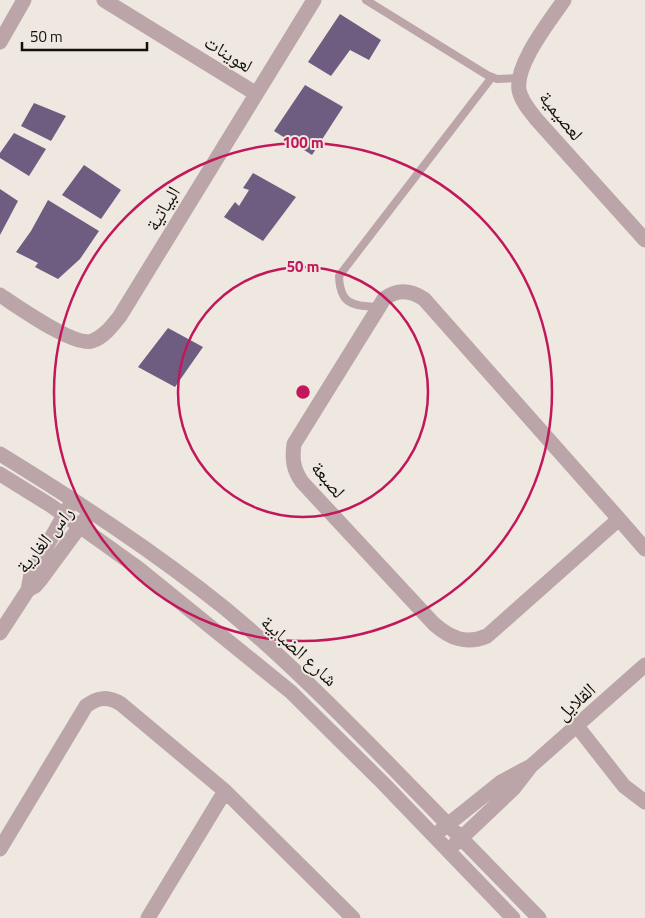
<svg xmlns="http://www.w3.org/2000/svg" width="645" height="918" font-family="'Titillium Web','Noto Naskh Arabic',sans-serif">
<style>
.building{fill:#6e5d80}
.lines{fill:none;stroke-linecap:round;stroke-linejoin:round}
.service{stroke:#bba5a8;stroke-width:8}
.minor{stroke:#bba5a8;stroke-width:15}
.ring{fill:none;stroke:#c2185b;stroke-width:2.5}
.labels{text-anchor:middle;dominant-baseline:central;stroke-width:4;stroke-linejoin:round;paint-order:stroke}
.street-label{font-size:19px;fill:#12100d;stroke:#eee8e0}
.centre{fill:#c2185b;stroke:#eee8e0;stroke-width:2.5}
.ring-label{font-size:15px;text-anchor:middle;font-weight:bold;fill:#c2185b;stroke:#eee8e0;stroke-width:4;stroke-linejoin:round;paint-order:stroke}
</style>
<rect width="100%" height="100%" fill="#eee8e0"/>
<path class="building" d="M340 14 381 40 369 60 350 50 331 76 308 62Z
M305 85 343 107 312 155 274 131Z
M34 103 66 116 51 141 21 126Z
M14 133 46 149 29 176 0 158V153Z
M84 165 121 190 101 219 62 195Z
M253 173 296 197 263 241 224 217 235 202 239 206 249 190 243 188Z
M0 189 18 201 0 235Z
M48 200 99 231 80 259 58 279 35 267 38 263 16 252 31 231Z
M168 328 203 347 175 387 138 367Z"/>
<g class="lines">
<path class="service" d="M366 0 487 75 497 79 520 78
M377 307C352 306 340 304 339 276L492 77"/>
<path class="minor" d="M104 0 255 93
M564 0C550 21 515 64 519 90 521 101 530 111 537 120L645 240
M0 42 24 0
M0 295C17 306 74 347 92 341 104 337 112 326 120 316L314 0
M0 454C78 502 155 552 227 610 283 657 335 709 386 761 437 813 488 865 539 918
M0 474 50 505 138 568 291 692 383 783 513 918
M619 519 487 636C466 645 450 638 434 624L302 482C293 469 292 459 294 444L384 299C397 289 410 290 424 299L619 519 645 549
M28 590 35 586 41 579 86 518
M0 633 28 590 31 574 68 508
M577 726 624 786 645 802
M441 830 501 782 529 767
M455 844 514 788 531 766 645 665
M0 849 86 706C98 697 108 696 121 704L225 791 353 918
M148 918 225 791"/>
</g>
<g class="ring">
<circle cx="303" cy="392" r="125"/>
<circle cx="303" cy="392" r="249"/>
</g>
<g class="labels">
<g class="street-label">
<text transform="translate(229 53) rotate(32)">لعوينات</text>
<text transform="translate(562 115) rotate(51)">لعصيمية</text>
<text transform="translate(162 208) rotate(-59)">البياتية</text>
<text transform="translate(329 479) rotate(50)">لصبعة</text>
<text transform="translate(44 539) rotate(-51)">راس الغارية</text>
<text transform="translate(300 650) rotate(42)">شارع الضبابية</text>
<text transform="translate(575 701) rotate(-42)">القلايل</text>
</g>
</g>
<circle cx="303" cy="392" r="8" class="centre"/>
<g class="ring-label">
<text x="303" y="148">100 m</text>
<text x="303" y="272">50 m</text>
</g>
<path d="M22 42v8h125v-8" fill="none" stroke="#12100d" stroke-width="2.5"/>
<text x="30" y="42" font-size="15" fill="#12100d" stroke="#eee8e0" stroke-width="4" paint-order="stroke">50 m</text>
</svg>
